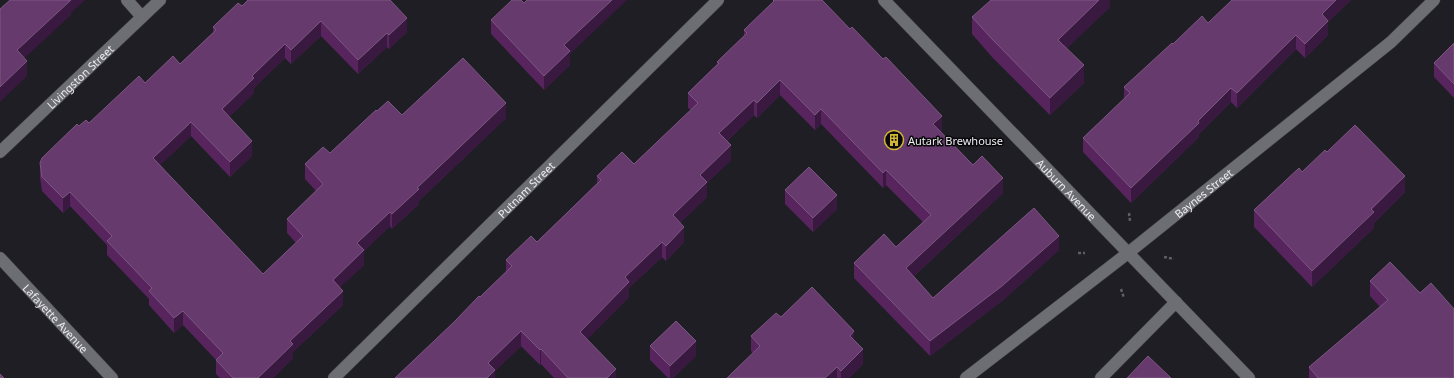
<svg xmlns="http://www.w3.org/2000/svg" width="1454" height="378" font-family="'Noto Sans',sans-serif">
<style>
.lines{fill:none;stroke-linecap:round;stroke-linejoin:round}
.minor-casing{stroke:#3a3a3f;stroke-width:13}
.path{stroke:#5e5e64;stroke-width:2.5;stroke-dasharray:3 2;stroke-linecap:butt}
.minor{stroke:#6d6d74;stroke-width:12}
.wall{fill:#57245d}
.shaded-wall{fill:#3a1940}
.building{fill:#673a6d;stroke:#7c5682}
.labels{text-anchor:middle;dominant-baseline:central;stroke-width:3;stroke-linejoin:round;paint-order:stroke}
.street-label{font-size:11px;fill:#ededf1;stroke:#09080b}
.poi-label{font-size:11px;fill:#ededf1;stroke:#09080b;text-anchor:start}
</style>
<rect width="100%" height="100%" fill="#1e1e24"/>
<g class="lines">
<defs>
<g id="minor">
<path d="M127 0 142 17"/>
<path id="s1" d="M884 0 1249 378"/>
<path id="s2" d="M0 152 160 0"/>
<path id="s3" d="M0 258 112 378"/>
<path id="s4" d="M334 378 718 0"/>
<path id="s5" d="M966 378 1128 253 1391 42 1434 0"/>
<path d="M1101 378 1176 302"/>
</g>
</defs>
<use href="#minor" class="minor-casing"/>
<path class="path" d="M1129 213 1130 221
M1078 253H1085
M1164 257 1174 259
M1121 289 1124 298"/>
<use href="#minor" class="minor"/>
</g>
<path class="wall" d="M1110 0V7L1067 48 1084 83 1050 115 992 57 972 34V17Z
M1232 0H1351L1328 22V35L1305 58 1296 49 1237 108 1231 102 1199 134V137L1131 203 1083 152V138L1124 99V87L1173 44 1208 23Z
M773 1 942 131 941 132 973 165 1003 193 914 276 933 298 1059 250 1002 301 930 356 854 278V263L896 247 923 222 886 185 883 188 821 124 815 130 780 95 757 118 754 115 727 141 731 160 707 183V197L680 223 684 242 666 261 662 257 629 288V297L587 339 616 378H554L541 364 540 365 521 346 495 371V378L480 297 506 272V260L537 242 597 183V176L634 164 691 110 688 108V93L717 64V62L744 36V30L773 2Z
M242 6 407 32 389 49 387 47 358 74 321 36 291 64 285 58 254 88V93L229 117 252 156 230 177 191 136 160 165 263 274 296 243 287 233V219L316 191 305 179V164L330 153 377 111 402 115 506 118 419 201V204L392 229 390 226 364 251V265L340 287 343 305 293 352V358L273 378H220L216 374V360L183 325 174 333 149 305V299L107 255V245L70 206 63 213 42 191 40 178V163L79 126 89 123 145 83 180 64 213 33V27Z
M491 20 570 54V65L544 90 491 34Z
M1454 43V98L1434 77V63Z
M1327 152 1405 192 1374 223V228L1312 287 1254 227V210Z
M785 190 837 209 813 232 785 204Z
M1370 281 1420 293 1454 378H1309V367L1380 307 1370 296Z
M781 317 854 340 863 364 849 378H727L753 353 751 351V336Z
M650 346 696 356 673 378H668L650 360Z"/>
<path class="shaded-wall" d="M71 0H85L71 13V15L17 65V50Z
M612 0H627L570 54V65L544 90V76L564 45Z
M1099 0H1110V7L1058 57V40Z
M1336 0H1351L1328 22V35L1305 58V44L1322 14Z
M407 18V32L389 49V35Z
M321 21V36L291 64V50Z
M387 33V47L358 74V60Z
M1296 35V49L1237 108V93Z
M285 44V58L254 88V93L222 124V109L252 76Z
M27 61V76L0 102V87Z
M1084 65V83L1050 115V98Z
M780 80V95L757 118V103Z
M1231 88V102L1199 134V137L1131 203V188Z
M754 100V115L719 148V133Z
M506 103V118L419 201V204L392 229V214L417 188Z
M821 109V124L815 130V115Z
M942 116V131L933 139V124Z
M191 122V136L153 172V158Z
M252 141V156L230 177V162Z
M731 145V160L707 183V197L673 230V215L700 175Z
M886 170V185L883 188V173Z
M1405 176V192L1374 223V228L1312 287V271Z
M1003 178V193L906 283V268Z
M70 192V206L63 213V198Z
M837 195V209L813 232V218Z
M390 212V226L364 251V265L333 294V280L357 243Z
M684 227V242L666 261V246Z
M1059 236V250L1002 301 930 356V341Z
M662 242V257L629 288V297L580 347V332L625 277Z
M343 291V305L293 352V358L273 378H258L290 341Z
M183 311V325L174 333V318Z
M521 331V346L495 371V378H487L488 363Z
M854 331V346L850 336Z
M696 341V356L673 378H670V366Z
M541 349V364L540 365V350Z
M863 349V364L849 378H841V371Z
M837 367V378H825Z
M616 369V378H607Z"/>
<path class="building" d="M10 0H71L17 50 27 61 0 87V9Z
M248 0H390L407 18 389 35 387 33 358 60 321 21 291 50 285 44 252 76 254 78 222 109 252 141 230 162 191 122 153 158 263 274 303 236 287 219 323 184 305 164 323 147 330 153 376 110 377 111 388 101 402 115 463 58 506 103 417 188 419 189 392 214 390 212 357 243 364 250 333 280 343 291 290 341 293 344 258 378H233L216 360 223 353 183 311 174 318 149 291 152 288 107 241 112 236 70 192 63 198 42 177 40 163 42 158 77 124 79 126 86 120 89 123 139 76 145 83 173 56 180 64 216 30 213 27 238 3 242 6Z
M512 0H521L524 3 527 0H612L564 45 570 51 544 76 491 20Z
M774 0H822L850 29 852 27 883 59 886 57 942 116 933 124 973 165 982 156 1003 178 906 268 933 298 1034 208 1059 236 1002 286 930 341 854 263 884 234 896 247 931 215 886 170 883 173 821 109 815 115 780 80 757 103 754 100 719 133 731 145 700 175 707 182 673 215 684 227 666 246 662 242 625 277 629 282 580 332 616 369 607 378H568L541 349 540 350 521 331 488 363 495 370 487 378H395L454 322 479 296 480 297 512 266 506 260 531 236 537 242 601 180 597 176 622 152 634 164 698 103 688 93 719 63 717 62 747 33 744 30 774 1H773Z
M991 0H1099L1058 40 1084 65 1050 98 992 39 972 17Z
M1232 0H1336L1322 14 1328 21 1305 44 1296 35 1237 93 1231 88 1198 121 1199 123 1131 188 1083 138 1130 93 1124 87 1172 43 1173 44 1202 16 1208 23Z
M1454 43V84L1434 63Z
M1355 125 1405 176 1371 209 1374 212 1312 271 1254 210 1299 168 1302 172 1325 150 1327 152Z
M809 167 837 195 813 218 785 190Z
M1390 262 1420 293 1431 283 1454 309V378H1318L1309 367 1388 300 1370 281Z
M812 287 854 331 850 336 863 349 841 371 837 367 825 378H727L760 346 751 336 776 313 781 317Z
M676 321 696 341 670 366 650 346Z
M1148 356 1171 378H1127Z
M0 374 4 378H0Z"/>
<defs>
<symbol id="building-ring" viewBox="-11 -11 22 22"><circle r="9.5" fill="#09080b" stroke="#d1b736" stroke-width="1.5"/><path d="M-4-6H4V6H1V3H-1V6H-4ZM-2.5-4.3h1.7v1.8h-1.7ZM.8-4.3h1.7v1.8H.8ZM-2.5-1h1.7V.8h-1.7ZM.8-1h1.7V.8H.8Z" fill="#d1b736"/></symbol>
</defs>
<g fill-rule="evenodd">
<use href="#building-ring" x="883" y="129" width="22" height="22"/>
</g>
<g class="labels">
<g class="street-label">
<text stroke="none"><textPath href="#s2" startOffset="110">Livingston Street</textPath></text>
<text stroke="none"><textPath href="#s4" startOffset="269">Putnam Street</textPath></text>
<text stroke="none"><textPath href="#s1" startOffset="263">Auburn Avenue</textPath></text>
<text stroke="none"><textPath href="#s5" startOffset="301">Baynes Street</textPath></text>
<text stroke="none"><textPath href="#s3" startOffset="82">Lafayette Avenue</textPath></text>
</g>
<g class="poi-label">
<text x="908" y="140">Autark Brewhouse</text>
</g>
</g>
</svg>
